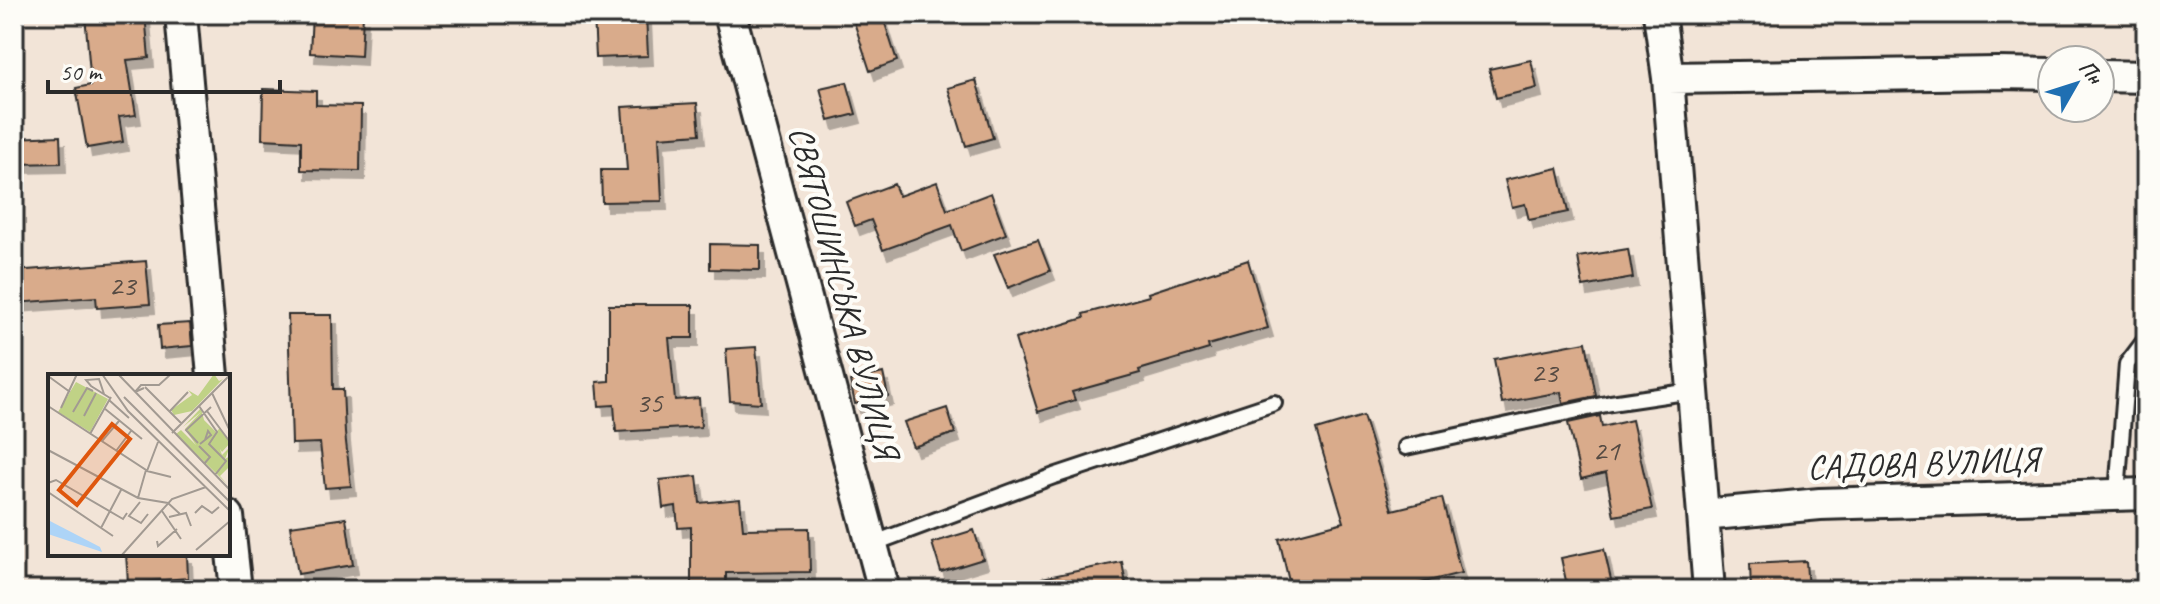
<svg xmlns="http://www.w3.org/2000/svg" width="2160" height="604" font-family="Caveat,sans-serif">
<style>
.building{fill:#d9ab8b;stroke:#2b2b2b;stroke-width:2;filter:url(#shadow)}
.lines{fill:none;stroke-linecap:round;stroke-linejoin:round}
.service-casing{stroke:#2b2b2b;stroke-width:20}
.minor-casing{stroke:#2b2b2b;stroke-width:36}
.service{stroke:#fdfcf7;stroke-width:14}
.minor{stroke:#fdfcf7;stroke-width:30}
.labels{text-anchor:middle;dominant-baseline:central;stroke-width:8;stroke-linejoin:round;paint-order:stroke}
.number-label{font-size:30px;fill:#564b43}
.street-label{font-size:34px;fill:#2b2b2b;stroke:#fdfcf7}
.inset-road{fill:none;stroke:#a29a92;stroke-width:2}
.view{fill:#df570e;fill-opacity:0.15;stroke:#df570e;stroke-width:4}
.inset-edge{fill:none;stroke:#2b2b2b;stroke-width:4}
</style>
<defs>
<filter id="shadow"><feDropShadow dx="5" dy="9" stdDeviation="0" flood-color="#0004"/></filter>
</defs>
<rect width="100%" height="100%" fill="#f2e4d7"/>
<filter id="ink" filterUnits="userSpaceOnUse"><feTurbulence type="fractalNoise" baseFrequency=".0125" numOctaves="2"/><feDisplacementMap in="SourceGraphic" scale="16" xChannelSelector="R" yChannelSelector="G"/><feConvolveMatrix kernelMatrix="1 2 1 2 8 2 1 2 1" color-interpolation-filters="sRGB"/></filter>
<g filter="url(#ink)">
<path class="building" d="M85 14H145L149 58 127 60 136 115 119 117 123 142 87 148 76 88 91 85Z
M312 14H363L361 56 310 53Z
M594 14H646L648 56 596 58Z
M868 14H882L897 61 870 71 853 19Z
M1531 60 1537 88 1496 98 1489 69Z
M976 80 993 138 966 146 948 88Z
M847 82 856 114 829 121 820 88Z
M263 89 316 91V105L361 106 360 171 301 170V141L262 139Z
M697 103 700 134 659 137 662 201 602 202 601 170H627L622 107Z
M60 136 61 163 14 164V138Z
M1558 168 1568 212 1529 220 1525 204 1512 207 1505 180Z
M937 182 947 210 991 193 1006 234 961 251 952 225 883 250 871 220 855 226 846 202 894 184 899 196Z
M1038 240 1050 271 1008 288 994 254Z
M710 244 760 245V270L710 269Z
M1628 249 1633 278 1583 287 1578 257Z
M1248 260 1268 328 1208 345 1209 349 1139 370 1140 373 1072 392 1075 400 1038 412 1015 339 1084 318 1083 314 1149 296 1148 293Z
M146 261 150 304 97 308 96 297 14 303V271Z
M609 305H693V338H669L675 400 699 398 701 427 616 432 614 405 599 406 597 382 609 381Z
M288 315H332L333 389H343L345 433 351 486 325 488 320 443 292 444Z
M190 323 192 346 160 349 158 325Z
M1586 342 1596 396 1563 403 1561 392 1502 403 1494 359Z
M756 347 761 403 730 401 726 349Z
M883 373 888 396 855 404 850 381Z
M947 408 955 433 913 447 904 422Z
M1363 416 1392 510 1442 498 1461 573 1392 590H1291L1279 539 1344 522 1316 430Z
M1600 416 1602 427 1632 420 1652 509 1614 516 1606 473 1581 479 1568 423Z
M697 476 700 503 740 499 743 529 809 528 810 572 726 573V585H691V527L678 528 676 506 663 508 660 480Z
M346 518 353 565 298 574 290 526Z
M974 530 983 559 941 572 932 543Z
M1604 549 1612 584 1583 590H1568L1561 558Z
M126 554H187L188 578 128 583Z
M1806 561 1808 590H1751L1750 564Z
M1122 562 1127 590H1044L1042 578Z"/>
<g class="lines">
<defs>
<path id="service" d="M1406 447 1611 403 1692 391
M2117 493 2127 364 2146 339
M872 544 1054 476 1274 403"/>
<path id="minor" d="M181 14 213 376
M730 14 884 590
M1659 14 1668 78 1709 590
M2100 76 2146 77
M1668 78 1997 73 2052 74
M1703 515 1820 504 2146 494
M228 516 236 590"/>
</defs>
<use href="#service" class="service-casing"/>
<use href="#minor" class="minor-casing"/>
<use href="#service" class="service"/>
<use href="#minor" class="minor"/>
</g>
</g>
<g class="labels">
<g class="number-label">
<text x="122" y="285">23</text>
<text x="1544" y="372">23</text>
<text x="649" y="402">35</text>
<text x="1606" y="450">21</text>
</g>
<g class="street-label">
<text transform="translate(844 292) rotate(75)">СВЯТОШИНСЬКА ВУЛИЦЯ</text>
<text transform="translate(1923 463) rotate(-2)">САДОВА ВУЛИЦЯ</text>
</g>
</g>
<g transform="translate(48 374)">
<rect width="182" height="182" fill="#f2e4d7"/>
<path d="M166 0 171 7 175 5 144 37 126 41 123 36 144 21 140 16 150 22ZM28 8 60 25 42 58 10 38ZM153 34 156 46 168 58 172 54 182 69 174 78 172 75 174 81 182 73 177 85 182 82V92L172 102 179 110 128 60 133 56 148 71 137 55 153 38 135 53Z" fill="#c0d286"/>
<path d="M0 146 52 173 54 178 0 160Z" fill="#add4f7"/>
<path class="inset-road" d="M54 0 80 37 182 137M70 0 182 116M0 2 22 18M97 13 134 50M96 14 87 18 93 11H111L123 0M164 19 182 57M56 20 51 5 38 6 43 12 62 24M76 23 182 128M61 26 81 44M0 32 98 96 90 124M151 32 169 58 161 70 178 87 167 101M13 34 29 0M56 34 94 65M122 37 140 18M159 37 182 68M25 38 39 14 45 17M36 42 48 19M124 59 182 1M42 60 63 23M54 67 71 47M110 68 99 97 123 103M150 69 138 56 163 33M152 70 163 61 160 57 157 66M151 72 162 83 156 90M0 76 90 124 120 129 132 140M68 77 83 57M0 109 8 106 75 145 79 139M0 118 65 162M92 128 81 142 93 149 100 140M114 137 133 165M147 139 154 132 164 139 171 133M121 143 138 139 143 152M53 154 73 116M109 167 110 172 129 155M148 176 182 147M73 182 124 125 158 113"/>
<path class="view" d="M64 50 82 65 29 131 11 116Z"/>
<rect width="182" height="182" class="inset-edge"/>
</g>
<rect width="2160" height="604" fill="none" stroke="#fdfcf7" stroke-width="48"/>
<rect x="24" y="24" width="2112" height="556" fill="none" stroke="#2b2b2b" stroke-width="3" filter="url(#ink)"/>
<g transform="translate(2076 84) rotate(51)"><circle r="38" fill="#fdfcf7" stroke="#a9a8a5" stroke-width="2"/>
<path d="M0-6L14 30L0 20L-14 30Z" fill="#1f6fb2"/>
<text y="-12" font-size="22" font-weight="bold" text-anchor="middle" fill="#2b2b2b">Пн</text>
</g>
<path d="M48 80v12h232v-12" fill="none" stroke="#2b2b2b" stroke-width="4"/>
<text x="60" y="80" font-size="24" fill="#2b2b2b" stroke="#fdfcf7" stroke-width="6" paint-order="stroke">50 m</text>
</svg>
